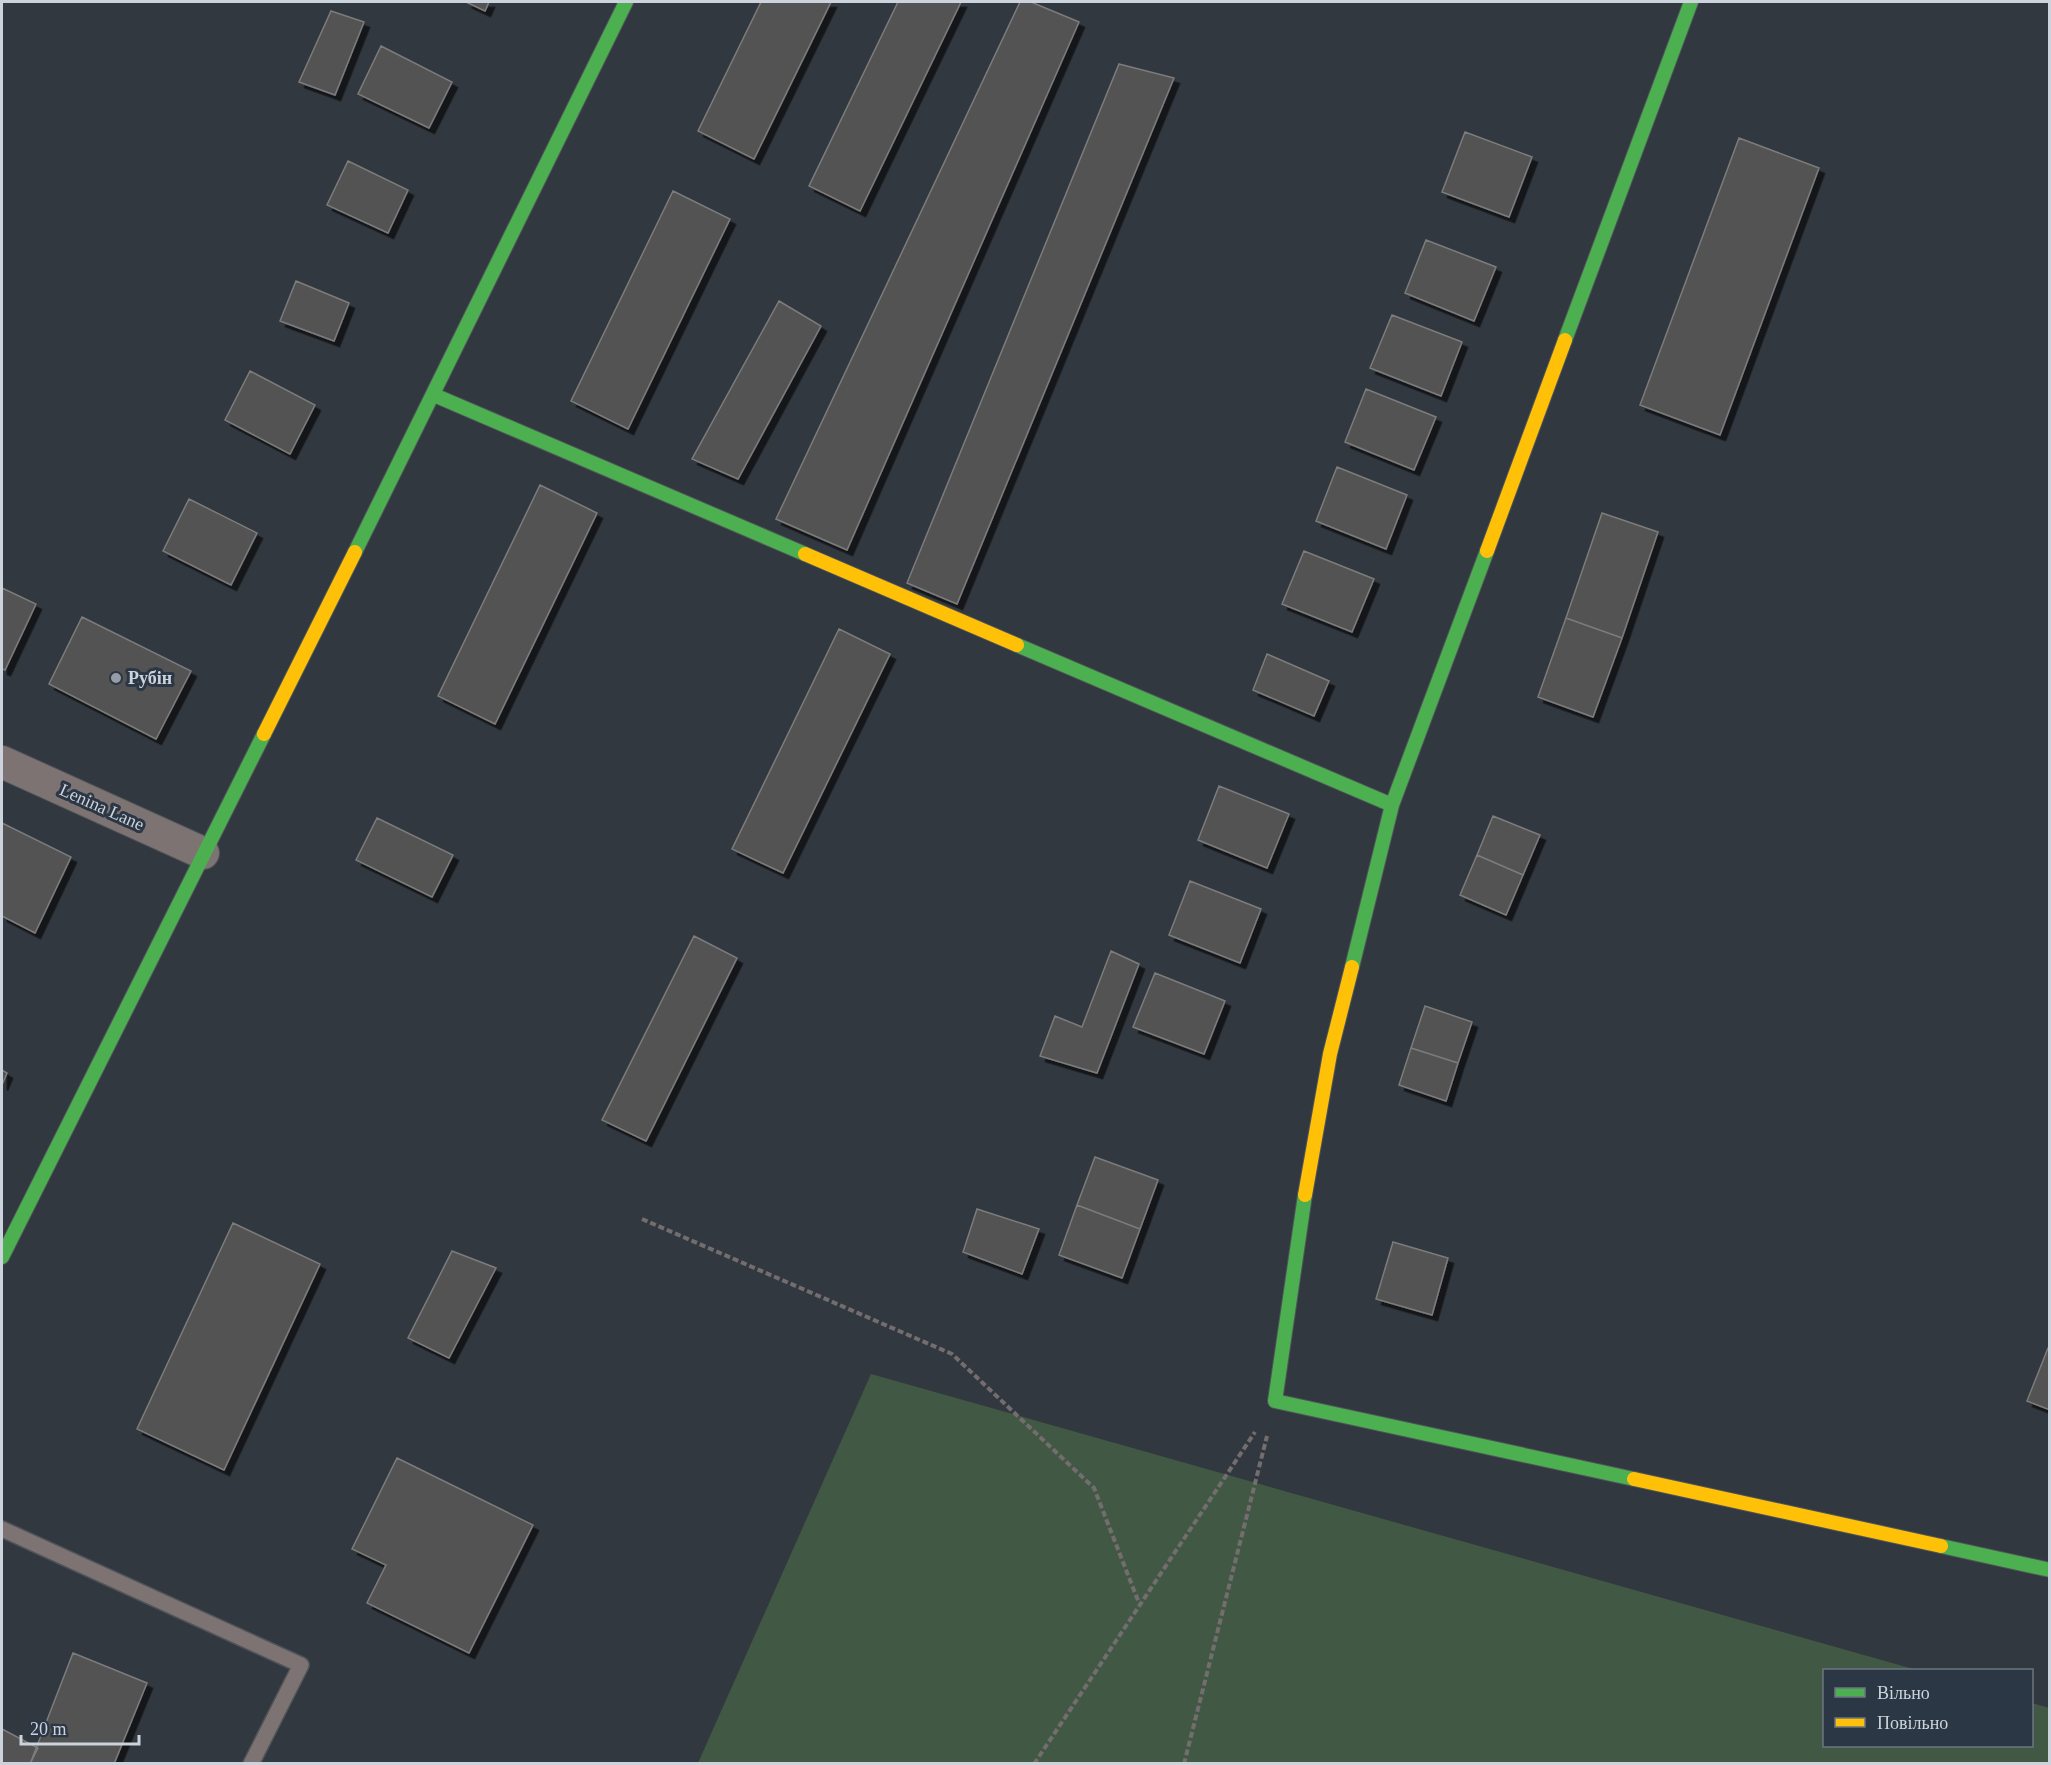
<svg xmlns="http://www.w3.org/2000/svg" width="2051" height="1765" font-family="'Times New Roman',serif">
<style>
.green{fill:#415944}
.building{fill:#525252;stroke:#7c7c7c;stroke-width:1.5;filter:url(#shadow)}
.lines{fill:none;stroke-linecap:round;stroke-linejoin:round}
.lane-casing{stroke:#4f545a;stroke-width:18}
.street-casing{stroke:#4f545a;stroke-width:34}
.fast-casing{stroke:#4f545a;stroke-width:16}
.slow-casing{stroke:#4f545a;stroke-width:16}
.path{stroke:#736d6f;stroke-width:4;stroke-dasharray:6 3;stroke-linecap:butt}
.lane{stroke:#7e7373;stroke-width:15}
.street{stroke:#7e7373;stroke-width:32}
.fast{stroke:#4caf50;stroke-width:14}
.slow{stroke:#ffc107;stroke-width:14}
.poi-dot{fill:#969da5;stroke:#2c3745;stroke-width:2}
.labels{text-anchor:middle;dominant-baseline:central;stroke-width:6;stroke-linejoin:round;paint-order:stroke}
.poi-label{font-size:18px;font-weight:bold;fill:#ccd3dc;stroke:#2c3745;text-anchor:start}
.street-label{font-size:18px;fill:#ccd3dc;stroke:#2c3745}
</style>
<defs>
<filter id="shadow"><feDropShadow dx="5.5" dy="5.5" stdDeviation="0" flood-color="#0009"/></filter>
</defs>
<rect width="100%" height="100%" fill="#32383f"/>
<path class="green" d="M871 1374 1917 1670H1824V1746H2032V1703L2049 1708V1763H698Z"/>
<path class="building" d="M466 2H489L485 11Z
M761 2H831L754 159 698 131Z
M898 2H961L860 211 809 186Z
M1020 2H1031L1079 22 847 550 776 519Z
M331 11 364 22 335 95 299 82Z
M381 46 452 82 429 128 358 94Z
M1119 64 1174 78 957 604 907 583Z
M1465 132 1532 157 1509 217 1442 192Z
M1739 138 1819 168 1720 435 1640 405Z
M348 161 408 190 388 233 327 205Z
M673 191 730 219 628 429 571 401Z
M1426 240 1496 267 1474 321 1405 293Z
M296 281 349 303 334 341 280 321Z
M779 301 821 326 738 479 692 459Z
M1392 315 1462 342 1441 396 1370 368Z
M250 371 315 405 290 454 225 420Z
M1366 389 1436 417 1414 470 1345 442Z
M1337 467 1407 495 1386 549 1316 521Z
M540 485 597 513 495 724 438 696Z
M189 499 257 533 231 585 163 551Z
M1602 513 1658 532 1622 638 1566 618Z
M1304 551 1374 579 1352 632 1282 604Z
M2 588 36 604 5 670 2 669Z
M82 617 191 671 156 739 49 684Z
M1566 618 1622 638 1593 717 1538 697Z
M839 629 890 654 783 873 732 849Z
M1267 654 1329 681 1314 716 1253 690Z
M1219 786 1289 814 1267 868 1198 840Z
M1493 816 1540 835 1523 875 1477 855Z
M377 818 453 855 432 897 356 860Z
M2 823 71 857 35 933 2 916Z
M1477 855 1523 875 1506 915 1460 895Z
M1190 881 1261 909 1240 963 1169 935Z
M694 936 737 958 646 1141 602 1120Z
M1111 951 1139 964 1097 1073 1040 1056 1055 1016 1082 1027Z
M1155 973 1225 1001 1204 1054 1133 1027Z
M1425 1006 1472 1022 1458 1063 1411 1048Z
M1411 1048 1458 1063 1446 1101 1399 1085Z
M2 1070 7 1073 2 1085Z
M1095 1157 1158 1180 1140 1229 1077 1205Z
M1077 1205 1140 1229 1122 1278 1059 1255Z
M977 1209 1039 1229 1022 1274 963 1252Z
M233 1223 320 1264 224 1470 137 1429Z
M1393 1242 1448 1258 1432 1315 1376 1299Z
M452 1251 496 1268 449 1358 408 1338Z
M2048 1348H2050V1410L2027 1401Z
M397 1458 533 1525 469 1653 367 1603 386 1565 352 1549Z
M73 1653 147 1683 114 1764H30Z
M2 1729 38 1748 30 1764H2Z"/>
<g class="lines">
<defs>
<path id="lane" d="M2 1529 301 1665 251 1764"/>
<path id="street" d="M2 762 203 853"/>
<path id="fast" d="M1565 340 1691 2
M434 395 805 554
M355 552 626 2
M1017 645 1392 805
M1352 967 1392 805 1487 551
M1305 1195 1275 1401 1634 1479
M2 1257 264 734
M1941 1546 2050 1570"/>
<path id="slow" d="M1487 551 1565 340
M805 554 1017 645
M264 734 355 552
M1305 1195 1330 1054 1352 967
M1634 1479 1941 1546"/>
</defs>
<use href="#lane" class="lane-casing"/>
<use href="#street" class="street-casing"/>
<use href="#fast" class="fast-casing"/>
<use href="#slow" class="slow-casing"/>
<path class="path" d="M642 1219 952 1354 1094 1488 1139 1603
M1034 1764 1255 1432
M1184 1764 1267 1436"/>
<use href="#lane" class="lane"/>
<use href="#street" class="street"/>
<use href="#fast" class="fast"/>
<use href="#slow" class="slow"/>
</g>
<circle class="poi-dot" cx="116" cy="678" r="6"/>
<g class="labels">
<g class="poi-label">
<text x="128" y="678">Рубін</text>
</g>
<g class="street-label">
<text transform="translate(102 807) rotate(24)">Lenina Lane</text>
</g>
</g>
<rect width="2051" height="1765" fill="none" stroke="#ccd3dc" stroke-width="6"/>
<rect x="1823" y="1669" width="210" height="78" fill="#2c3745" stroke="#6c7581" stroke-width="1.5"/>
<rect x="1835" y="1688" width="30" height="9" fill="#4caf50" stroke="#6c7581" stroke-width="1.5"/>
<text x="1877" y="1699" font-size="18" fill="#ccd3dc">Вільно</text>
<rect x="1835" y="1718" width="30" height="9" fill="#ffc107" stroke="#6c7581" stroke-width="1.5"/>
<text x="1877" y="1729" font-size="18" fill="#ccd3dc">Повільно</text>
<path d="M21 1735v9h118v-9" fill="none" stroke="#ccd3dc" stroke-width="3"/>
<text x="30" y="1735" font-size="18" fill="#ccd3dc" stroke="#2c3745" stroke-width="4.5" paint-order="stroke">20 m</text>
</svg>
